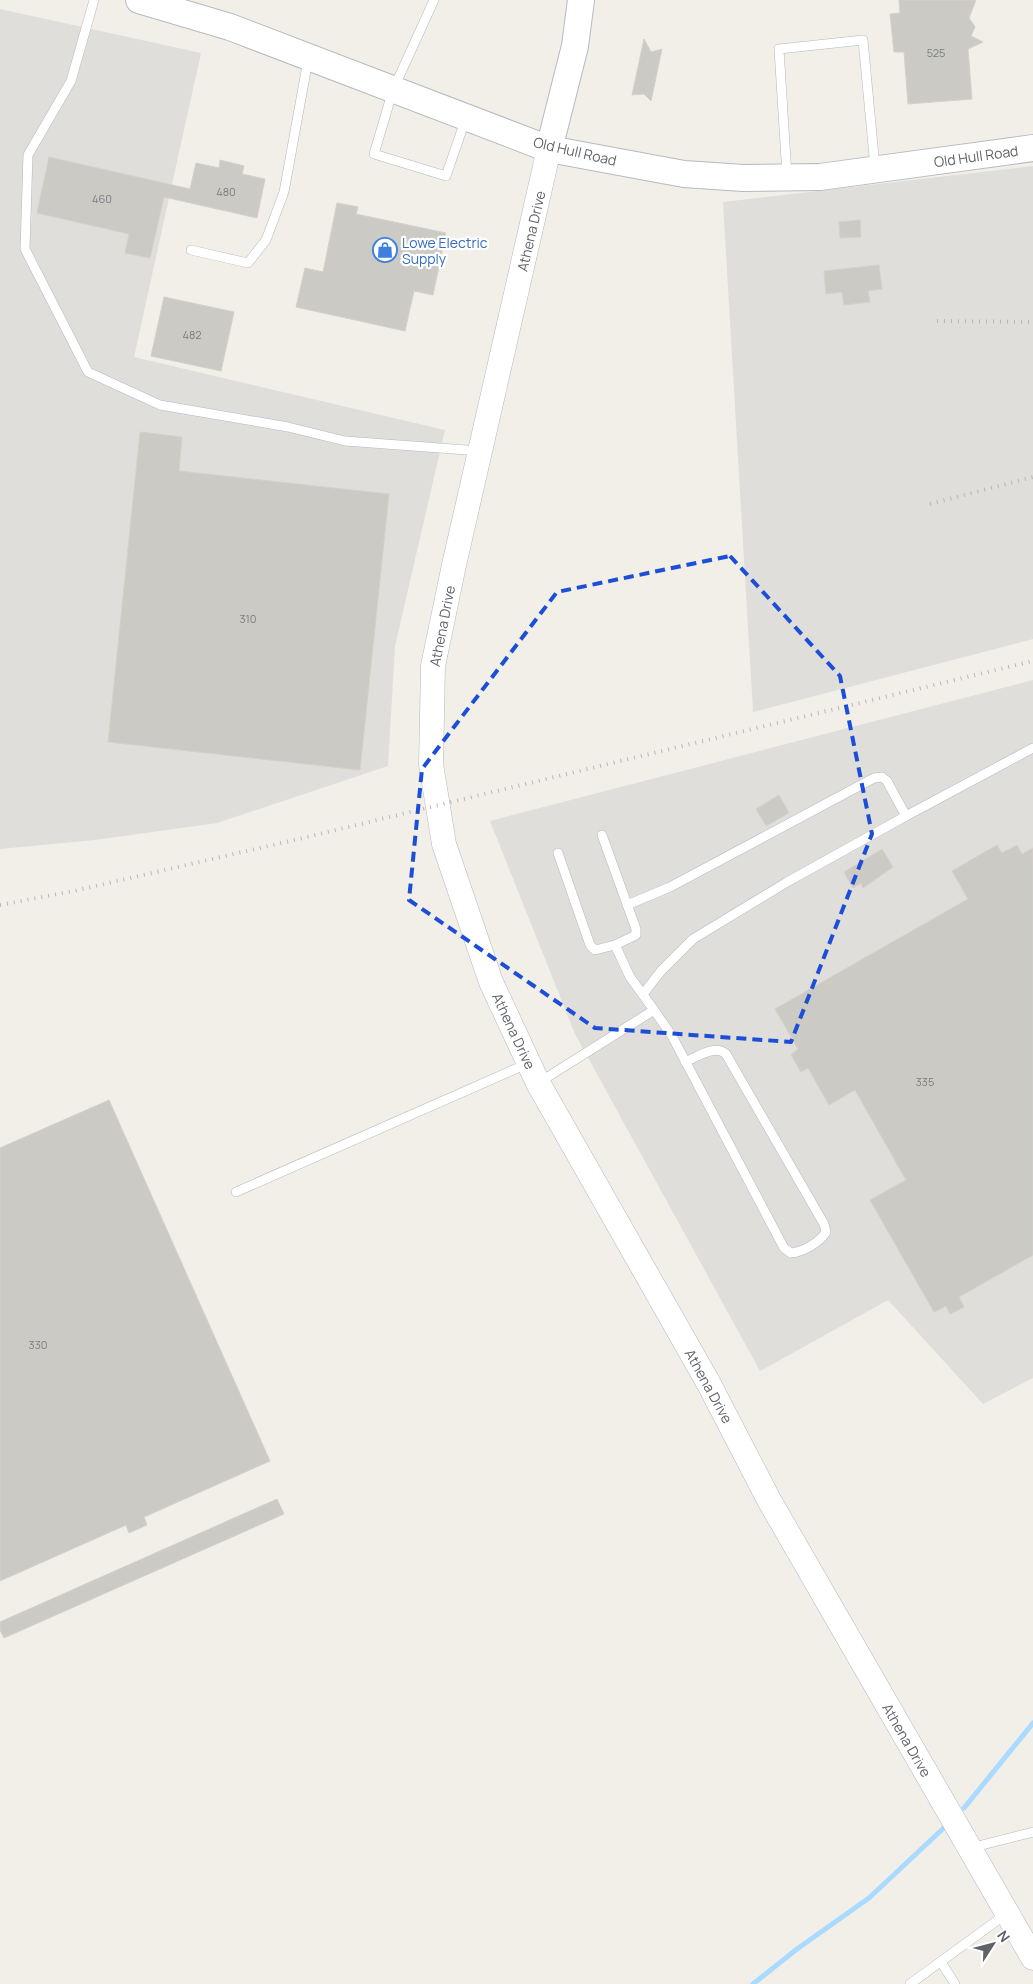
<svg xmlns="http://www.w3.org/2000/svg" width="1033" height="1984" font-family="Manrope,sans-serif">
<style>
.industrial{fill:#e0deda}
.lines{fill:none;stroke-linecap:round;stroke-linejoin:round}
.stream{stroke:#aadaff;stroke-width:5}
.building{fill:#cccac5;stroke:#d6d1c6}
.service-casing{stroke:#b5b8bc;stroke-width:10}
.tertiary-casing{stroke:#b5b8bc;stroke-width:25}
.secondary-casing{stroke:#b6babf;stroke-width:28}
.service{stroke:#fff;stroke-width:9}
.tertiary{stroke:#fff;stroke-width:24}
.secondary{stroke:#fff;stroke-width:26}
.rail{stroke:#b6b7b8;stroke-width:4;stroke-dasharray:1 6;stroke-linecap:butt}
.marked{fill:none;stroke:#1d4ed8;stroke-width:4;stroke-dasharray:10 6;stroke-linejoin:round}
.labels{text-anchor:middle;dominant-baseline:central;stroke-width:4.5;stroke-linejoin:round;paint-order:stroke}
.number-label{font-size:11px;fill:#7a7d7f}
.street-label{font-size:14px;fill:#5f6368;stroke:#fff}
.shop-label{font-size:14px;fill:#366cbe;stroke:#fff;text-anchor:start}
</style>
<rect width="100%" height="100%" fill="#f1efe8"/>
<path class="industrial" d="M0 9 201 53 134 357 445 430 395 646 388 766 217 823 95 840 0 849Z
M1033 166V639L753 712 723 202Z
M1033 680V1378L983 1404 888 1300 760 1371 575 1034 490 821Z"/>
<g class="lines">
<path class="stream" d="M964 1808 1033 1723
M753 1984 797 1949 869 1898 948 1824"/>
</g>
<path class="building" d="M899 0H976L969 18 975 27 971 36 983 42 968 49 972 99 908 104 904 52H894L890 14 900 13Z
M644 39 651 52 662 49 651 101 644 94 632 95Z
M49 157 190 189 196 163 219 168 220 160 244 166 242 174 265 179 257 218 164 197 150 258 125 253 129 234 37 213Z
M337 203 358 207 356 214 446 233 433 295 414 291 405 331 296 307 305 268 323 272Z
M860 220 861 237 840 238 839 222Z
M879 265 882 289 868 291 870 302 844 305 842 292 826 294 824 271Z
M164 297 234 312 221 371 151 356Z
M140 432 182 437 179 471 389 494 360 770 108 742Z
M779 795 789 813 766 826 756 809Z
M997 845 1002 853 1017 845 1022 854 1033 848V1255L959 1297 964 1307 950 1314 946 1306 934 1312 870 1200 906 1180 855 1090 829 1105 808 1068 801 1072 791 1055 798 1049 775 1009 968 899 952 871Z
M882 849 893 867 863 888 861 883 853 888 844 872Z
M109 1100 270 1461 144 1517 147 1525 129 1533 126 1525 0 1581V1148Z
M277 1499 284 1514 4 1638 0 1630V1622Z"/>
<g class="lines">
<defs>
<path id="service" d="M94 0 71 81 28 155 25 249 88 372 160 405 288 427 345 441 480 451
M434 0 393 90 374 154 446 176 466 118
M787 176 779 49 863 40 875 167
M191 250 248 263 266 240 284 192 308 60
M906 816 1033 748
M602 835 636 929V935L615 945 630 977 654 1010
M558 853 590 945 595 950 615 945
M627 905 670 887 874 778 882 777 887 781 906 816 787 882 693 939 661 971 643 994
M538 1083 654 1010 672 1036 784 1248 791 1253C803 1252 820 1242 826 1232L824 1224 726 1054C715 1044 697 1057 685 1062
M236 1192 529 1063
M970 1848 1033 1832
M941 1962 955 1984
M910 1984 1006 1914"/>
<path id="tertiary" d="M549 149 454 565 433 666 431 764 444 844 491 982 538 1083 709 1384 769 1500 1033 1958"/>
<path id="secondary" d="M139 0 230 27 549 149 684 174 743 178 820 177 1033 148
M549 149 575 46 581 0"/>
</defs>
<use href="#service" class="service-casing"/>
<use href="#tertiary" class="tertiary-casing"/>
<use href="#secondary" class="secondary-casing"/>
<use href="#service" class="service"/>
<use href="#tertiary" class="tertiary"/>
<use href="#secondary" class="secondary"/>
<path class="rail" d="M937 321 1033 322
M930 504 1033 477
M0 905 74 891 303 838 1033 661"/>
</g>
<path class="marked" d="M730 556 840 676 872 834 791 1042 595 1028 409 900 422 769 557 592Z"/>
<defs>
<symbol id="shop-ring" viewBox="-11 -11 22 22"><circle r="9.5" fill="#fff" stroke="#3f7fe0" stroke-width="1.5"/><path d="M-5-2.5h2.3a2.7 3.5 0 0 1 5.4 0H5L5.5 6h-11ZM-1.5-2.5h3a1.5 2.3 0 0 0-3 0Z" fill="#3f7fe0"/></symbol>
</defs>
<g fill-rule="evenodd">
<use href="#shop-ring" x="371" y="236" width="28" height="28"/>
</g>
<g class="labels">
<g class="number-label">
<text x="936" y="52">525</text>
<text x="226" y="191">480</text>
<text x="102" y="198">460</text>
<text x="192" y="334">482</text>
<text x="248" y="618">310</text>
<text x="925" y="1081">335</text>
<text x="38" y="1344">330</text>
</g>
<g class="street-label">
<text transform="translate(575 151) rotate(13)">Old Hull Road</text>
<text transform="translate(976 156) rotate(-8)">Old Hull Road</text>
<text transform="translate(531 231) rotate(-77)">Athena Drive</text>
<text transform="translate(442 626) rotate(-79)">Athena Drive</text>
<text transform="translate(514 1031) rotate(65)">Athena Drive</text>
<text transform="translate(709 1386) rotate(61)">Athena Drive</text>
<text transform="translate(907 1740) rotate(60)">Athena Drive</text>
</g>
<g class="shop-label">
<text x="402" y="242">Lowe Electric<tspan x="402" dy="16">Supply</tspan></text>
</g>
</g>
<g transform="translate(993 1944) rotate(54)" stroke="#ffffff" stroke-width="4" paint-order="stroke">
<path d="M0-4L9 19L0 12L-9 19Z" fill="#5f6368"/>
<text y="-8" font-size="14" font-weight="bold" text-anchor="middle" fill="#5f6368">N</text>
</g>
</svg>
